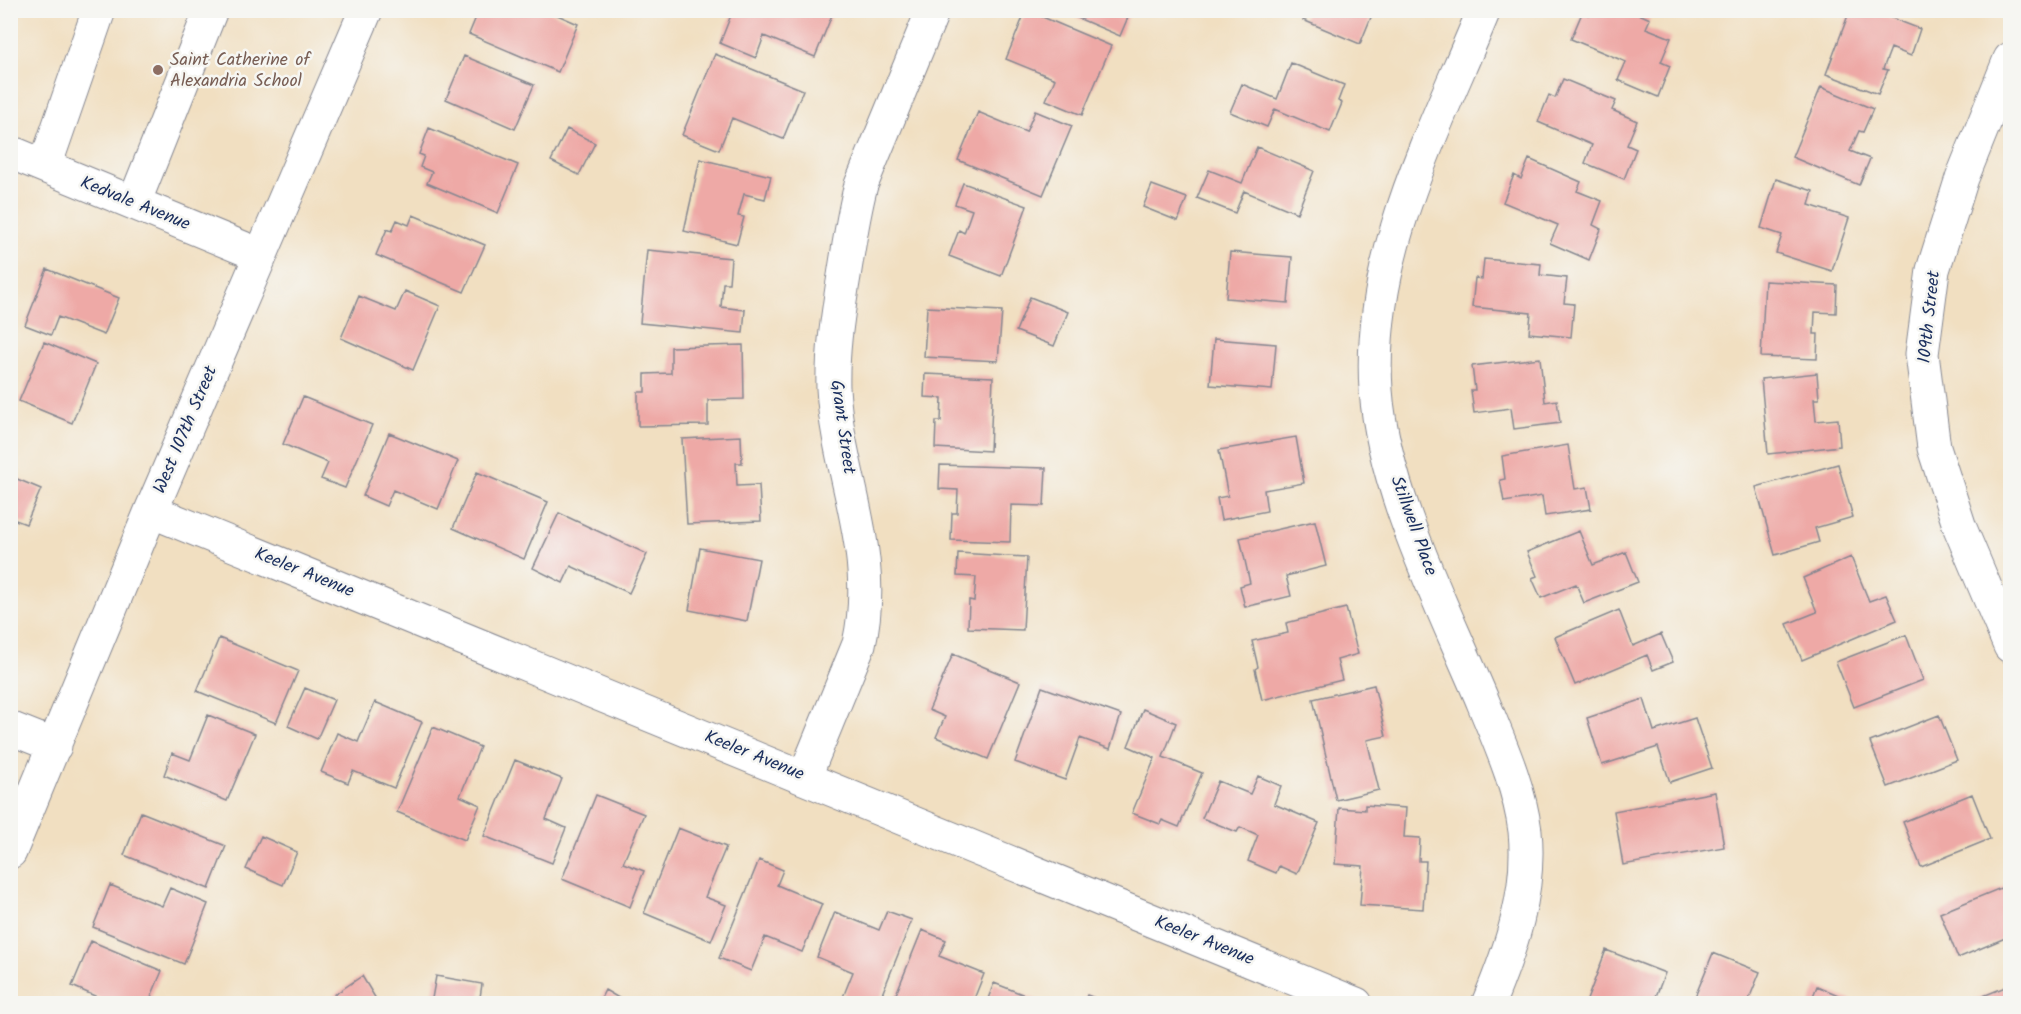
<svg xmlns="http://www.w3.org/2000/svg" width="2021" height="1014" font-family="Kalam,sans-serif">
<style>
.building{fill:#eea9a6}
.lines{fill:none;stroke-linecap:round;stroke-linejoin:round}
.minor-casing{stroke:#868790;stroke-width:35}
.minor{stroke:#fff;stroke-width:33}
.education-dot{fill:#8d6e63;stroke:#f6f6f2;stroke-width:2}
.labels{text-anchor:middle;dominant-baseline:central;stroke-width:5;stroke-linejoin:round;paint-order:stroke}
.education-label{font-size:18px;fill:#785e54;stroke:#f6f6f2;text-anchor:start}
.street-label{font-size:18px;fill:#1b2f5e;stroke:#f6f6f2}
</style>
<rect width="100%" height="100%" fill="#f6f6f2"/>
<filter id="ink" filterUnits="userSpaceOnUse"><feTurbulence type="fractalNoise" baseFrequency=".0167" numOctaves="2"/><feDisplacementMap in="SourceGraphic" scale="12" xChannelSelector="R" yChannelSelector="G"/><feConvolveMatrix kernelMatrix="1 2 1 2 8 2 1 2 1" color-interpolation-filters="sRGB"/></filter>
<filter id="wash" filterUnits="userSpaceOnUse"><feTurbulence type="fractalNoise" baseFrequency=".008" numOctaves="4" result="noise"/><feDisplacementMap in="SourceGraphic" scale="24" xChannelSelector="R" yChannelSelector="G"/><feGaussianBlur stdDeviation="1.35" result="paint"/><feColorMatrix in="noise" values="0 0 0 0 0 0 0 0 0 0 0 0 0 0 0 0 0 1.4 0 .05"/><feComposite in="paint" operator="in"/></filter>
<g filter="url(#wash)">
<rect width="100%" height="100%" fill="#f1dfc1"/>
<g id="blocks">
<path class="building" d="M479 10H546L578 24 558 72 469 34Z
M733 10H834L815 57 764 36 756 58 720 43Z
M1026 10 1111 46 1082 115 1046 100 1055 79 1006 59Z
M1059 10H1131L1120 36Z
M1307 10H1374L1360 44 1303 20Z
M1591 10H1630L1650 19 1646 28 1671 38 1661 62 1670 66 1658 97 1618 80 1626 62 1571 39 1582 13 1589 15Z
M1850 10H1871L1920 29 1911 56 1891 48 1883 69 1888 70 1878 94 1826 74Z
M715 54 803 90 783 139 732 118 719 150 682 135Z
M464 56 534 85 515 129 446 99Z
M1291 63 1344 85 1338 101 1342 103 1330 132 1275 109 1267 127 1230 112 1242 84 1277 99Z
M1563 79 1616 101 1612 110 1637 121 1627 145 1636 149 1624 179 1585 163 1592 145 1538 122 1549 95 1555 98Z
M1821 87 1873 109 1863 132 1859 131 1850 151 1870 159 1859 185 1792 157Z
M1035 111 1072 126 1043 195 958 160 978 112 1026 132Z
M429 128 518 165 498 213 427 183 432 172 420 167 424 156 419 154Z
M567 129 595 143 579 175 551 161Z
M1257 147 1314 171 1297 213 1244 191 1235 213 1197 198 1209 170 1242 183Z
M700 159 771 176 765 199 744 194 738 216 744 217 737 244 684 231Z
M1529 159 1581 182 1577 191 1602 201 1593 225 1601 229 1589 260 1550 243 1558 225 1503 202 1514 175 1521 179Z
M1776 179 1813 191 1809 205 1849 218 1832 271 1776 253 1782 235 1761 228Z
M963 183 1027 206 1001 276 949 256 959 230 964 233 972 210 955 204Z
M1152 185 1187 198 1178 221 1143 207Z
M413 215 485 245 464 292 376 255 387 229 392 231 397 220 409 225Z
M647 250 731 258 729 283H723L721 307 745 310 743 333 640 323Z
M1230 252 1292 257 1288 303 1226 298Z
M1484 259 1541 264 1540 275 1567 278 1564 303 1574 304 1571 337 1529 333 1531 313 1472 307 1475 278 1482 279Z
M47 269 119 298 104 335 58 317 51 335 25 325Z
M1765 281 1837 285 1836 313 1815 312 1814 334H1818L1817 359 1761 357Z
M405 291 440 306 413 370 341 338 359 296 396 311Z
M1030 297 1068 312 1054 346 1016 331Z
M927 307 1002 311 998 361 924 357Z
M1214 339 1276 344 1272 390 1210 385Z
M44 342 96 364 72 423 19 401Z
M743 345 744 399 708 400V425L638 426V392H645V374L671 373V347Z
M1540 358 1545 402 1557 400 1560 423 1514 429 1511 408 1474 413 1471 390H1475L1472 366Z
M1817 373 1819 399H1814L1816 421 1838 419 1840 446 1768 454 1761 379Z
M925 374 993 377 990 451 935 448 936 421H941L942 398 924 397Z
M303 397 372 425 345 488 321 479 328 463 283 444Z
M389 433 458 461 438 509 393 490 386 506 363 496Z
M741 436 742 463H736L737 486 759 485 761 521 687 524 682 439Z
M1296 437 1304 483 1264 490 1267 511 1221 520 1217 498 1228 496 1219 450Z
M1568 445 1575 489 1587 487 1591 509 1545 516 1542 496 1504 502 1500 480 1505 479 1502 456Z
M1838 464 1853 517 1815 528 1819 542 1775 555 1756 487Z
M940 465 1046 468 1044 506 1011 505 1010 542 951 540 952 513H957L958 490 939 489Z
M477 472 548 502 524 559 453 528Z
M10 476 41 489 26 524 10 518Z
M559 513 647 554 629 593 571 566 563 583 533 568Z
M1315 521 1326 566 1286 576 1291 596 1245 607 1240 586 1250 583 1240 538Z
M1579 531 1593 565 1626 552 1638 582 1584 603 1576 584 1541 598 1532 578 1537 576 1527 552Z
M700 548 759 559 747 621 689 610Z
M958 553 1027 557 1023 630 968 628 969 600 974 601 976 577 957 576Z
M1851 557 1869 601 1886 595 1897 620 1802 660 1787 624 1817 612 1803 578Z
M1346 608 1358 654 1337 660 1342 680 1262 700 1255 669 1258 667 1252 641 1288 633 1286 623Z
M1619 610 1633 646 1661 634 1673 662 1653 670 1647 655 1575 685 1555 637Z
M1906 635 1923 680 1854 707 1836 662Z
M219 638 298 671 276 723 197 691Z
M953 654 1020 682 988 759 936 737 945 717 929 710Z
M1374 685 1386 736 1367 740 1379 790 1336 800 1313 699Z
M1042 687 1121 715 1110 749 1080 738 1065 780 1015 762Z
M305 688 334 700 317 739 288 726Z
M1644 699 1654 731 1695 718 1712 768 1670 782 1658 747 1602 765 1587 718Z
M375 702 422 722 394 788 353 771 348 783 321 772 337 733 358 742Z
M1143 709 1176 723 1163 757 1202 773 1179 827 1162 820 1160 824 1132 813 1155 758 1128 746Z
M208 715 255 734 227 801 164 775 172 753 190 760Z
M1939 715 1957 760 1888 787 1870 742Z
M433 727 480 747 460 796 480 805 465 840 397 812Z
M515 760 562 779 546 819 566 828 552 863 484 836Z
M1258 776 1281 786 1274 804 1319 823 1297 874 1279 866 1276 873 1248 861 1258 835 1240 827 1237 832 1202 818 1218 781 1250 794Z
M1715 792 1724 847 1623 865 1614 811Z
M1972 794 1990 839 1921 867 1903 822Z
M596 795 644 814 623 863 644 871 630 907 562 879Z
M1365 805 1406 808 1404 837 1420 838 1419 861H1426L1423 909 1360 905 1363 866 1335 864 1339 808 1365 810Z
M141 812 226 846 209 889 124 855Z
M678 828 726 847 705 897 726 905 711 941 644 913Z
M261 836 297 852 283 885 246 869Z
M759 860 783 870 777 885 822 904 802 952 765 937 751 971 719 958Z
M110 885 162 906 170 888 208 904 184 964 93 927Z
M2008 885 2010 936 1958 958 1940 913Z
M887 911 912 920 878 1004H859L843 997 853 972 817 957 835 912 879 930Z
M922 930 946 940 939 956 984 974 972 1004H892Z
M91 941 162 971 148 1004H113L72 986Z
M1606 950 1665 973 1653 1004H1594L1587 1000Z
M1713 953 1760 972 1747 1004H1692Z
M362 976 379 1004H339L334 995Z
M436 976 482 984 479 1004H431Z
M994 983 1045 1003V1004H986Z
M2010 985V1004H1966V1003Z
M1817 986 1852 1001 1851 1004H1810Z
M605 990 629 1004H598Z
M1087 995 1108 1003V1004H1083Z"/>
</g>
</g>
<g filter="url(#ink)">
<use href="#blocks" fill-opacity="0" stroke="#868790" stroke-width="1.5"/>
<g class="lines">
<defs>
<path id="minor" d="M1484 10C1434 132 1367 255 1376 390 1383 490 1444 609 1483 702 1500 744 1519 785 1525 831 1531 891 1511 949 1488 1004
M2010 59 1962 178 1933 270 1922 354 1934 448 1960 528 2010 646
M10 152 260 255
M45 166 99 10
M134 203 211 10
M151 511 1356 1004
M10 728 55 746
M805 776 859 644C880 553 838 476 833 388 832 354 837 321 842 288 848 253 852 219 861 185L933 10
M10 852 151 511 366 10"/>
</defs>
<use href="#minor" class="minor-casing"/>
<use href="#minor" class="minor"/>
</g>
</g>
<circle class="education-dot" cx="158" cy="70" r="6"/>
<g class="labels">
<g class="education-label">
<text x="170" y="60">Saint Catherine of<tspan x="170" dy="21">Alexandria School</tspan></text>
</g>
<g class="street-label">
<text transform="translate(135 204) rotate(22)">Kedvale Avenue</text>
<text transform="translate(1930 317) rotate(-84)">109th Street</text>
<text transform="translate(842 427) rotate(82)">Grant Street</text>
<text transform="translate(186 430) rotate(-67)">West 107th Street</text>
<text transform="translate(1413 526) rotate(70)">Stillwell Place</text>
<text transform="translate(304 573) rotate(22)">Keeler Avenue</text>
<text transform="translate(754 756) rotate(22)">Keeler Avenue</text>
<text transform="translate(1204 941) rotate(22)">Keeler Avenue</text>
</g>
</g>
<rect width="2021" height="1014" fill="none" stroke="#f6f6f2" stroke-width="36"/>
</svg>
